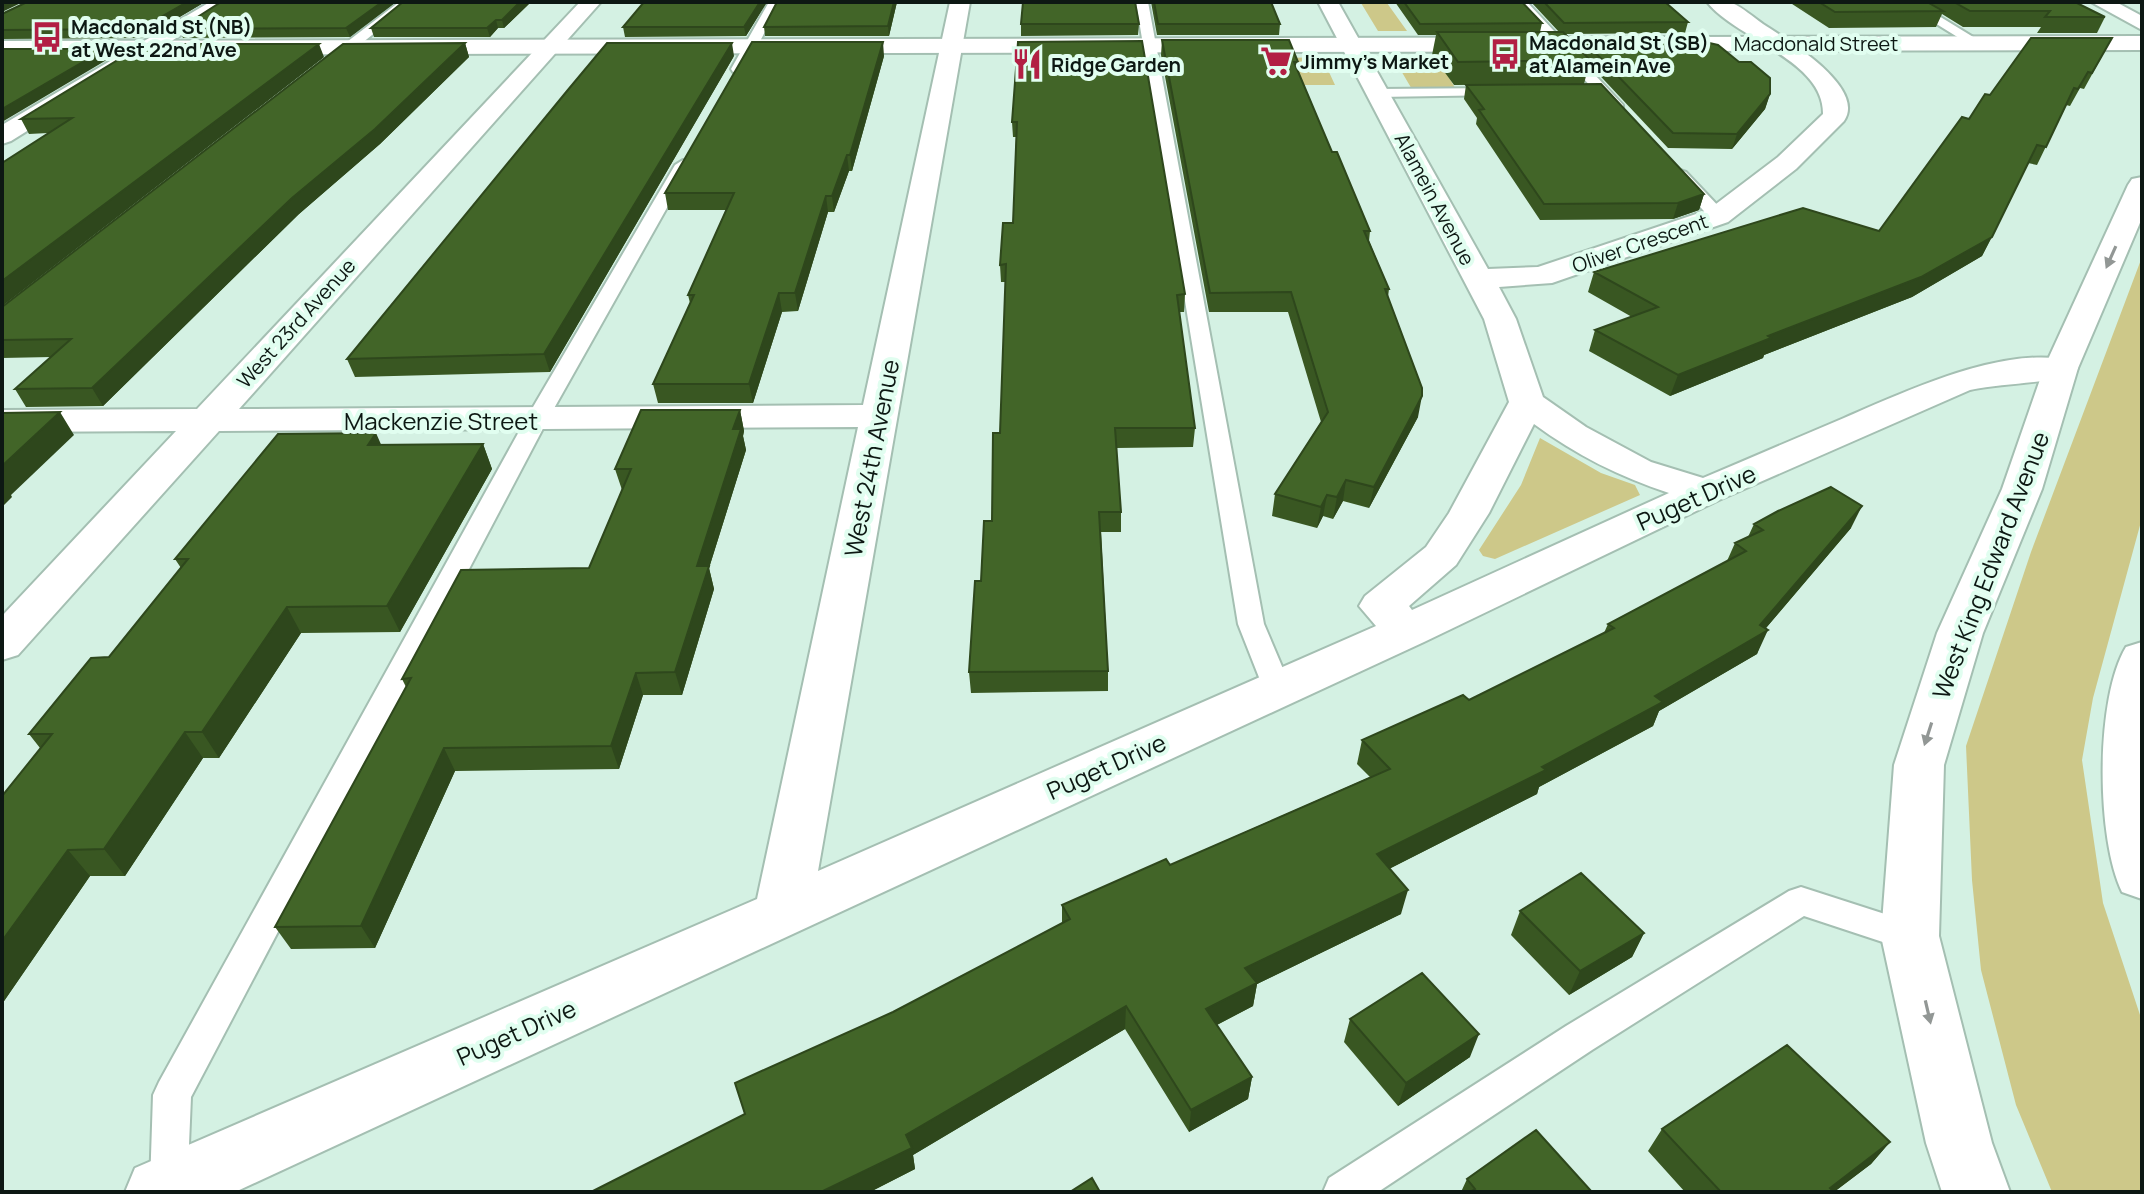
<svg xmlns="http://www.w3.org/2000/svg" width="2144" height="1194" font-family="Manrope,sans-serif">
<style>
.green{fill:#cdc889}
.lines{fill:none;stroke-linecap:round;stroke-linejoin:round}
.lane-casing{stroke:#a4bfb2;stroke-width:4}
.street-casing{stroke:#a4bfb2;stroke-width:4}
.secondary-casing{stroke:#a4bfb2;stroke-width:4}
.lane{fill:#fff;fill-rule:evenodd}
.street{fill:#fff;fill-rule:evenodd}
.secondary{fill:#fff;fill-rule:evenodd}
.wall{fill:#395722}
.shaded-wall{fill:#2e471c}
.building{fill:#426528;stroke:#2e471c;stroke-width:2}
.oneway{fill:#929795}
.labels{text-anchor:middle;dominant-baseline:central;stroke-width:8;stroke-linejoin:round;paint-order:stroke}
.far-poi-label{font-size:20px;font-weight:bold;fill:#0d1813;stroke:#e1fef0;text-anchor:start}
.far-street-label{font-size:20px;fill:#0d1813;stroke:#e1fef0}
.street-label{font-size:24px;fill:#0d1813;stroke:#e1fef0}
</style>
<rect width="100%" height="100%" fill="#d4f1e3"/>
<path class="green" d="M1361 3H1387L1407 31H1378Z
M1322 57 1335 85H1300L1288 58Z
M1393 57 1437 58 1457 91H1413Z
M2142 257V518L2093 698 2082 760 2103 903 2142 1021V1192H2052L2016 1105 1981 970 1972 880 1966 746 2031 552Z
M1540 438 1601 473 1635 485 1640 495 1495 559 1483 556 1479 550 1521 485Z"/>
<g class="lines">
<defs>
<path id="lane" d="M399 2H413L336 64H326V58Z
M769 2H781L745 69 733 72 731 69Z
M1136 2H1148L1264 624 1292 690 1288 697 1278 700 1268 697 1264 690 1238 624Z
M1514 2H1527L1623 105V111H1613Z
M1901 2H1916L1983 43 1972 46Z
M1499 88 1506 92 1504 95 1378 97 1371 93 1378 89Z
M683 160 691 165 548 419 191 1097 187 1192H153L150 1186 153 1095 159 1082 526 419 675 165Z
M1680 170 1686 172 1724 212 1726 216 1724 220H1712L1674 178V172Z
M1801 887 1922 926 1927 936 1922 946 1910 951 1804 916 1592 1050 1378 1192H1323L1329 1178 1566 1026 1789 891Z"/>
<path id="street" d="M210 2H234L11 141 2 144V125Z
M580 2H601L239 409 863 405 950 2H970L818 871 1376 626 1359 606 1365 596 1426 547 1449 513 1509 402 1484 319 1318 2H1338L1488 269 1538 267 1708 210 1778 157 1823 114C1824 60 1736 39 1707 2 1714 2 1725 0 1732 3 1742 7 1753 17 1763 24 1786 39 1867 87 1844 121L1796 169 1728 222 1552 283 1499 287 1516 319 1543 397 1586 427 1651 462 1703 478C1750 458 1797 438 1844 418 1907 391 2005 344 2073 361L2078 368 2073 375C2040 384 2004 383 1970 390L1719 500 1424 642 235 1192H125L135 1168 757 899 858 427 219 431 18 655 2 660V616L176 431 2 432V410L197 409ZM1534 424C1576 455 1620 477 1669 493L1412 610 1409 606 1456 565 1489 513Z"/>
<path id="secondary" d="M2091 2H2116L2142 16V30Z
M2142 36V50L2 55V41Z
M2142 177V218L2078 368 2042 489 1983 633 1944 765 1939 936 1992 1143 2010 1192H1942L1926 1143 1881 936 1894 765 1937 633 2002 489 2044 368 2128 185 2132 179Z
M2142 642V899L2122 892C2096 839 2095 698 2126 647Z"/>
</defs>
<use href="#lane" class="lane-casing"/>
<use href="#street" class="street-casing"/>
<use href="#secondary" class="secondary-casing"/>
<use href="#lane" class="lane"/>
<use href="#street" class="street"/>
<use href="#secondary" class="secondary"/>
</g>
<path class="wall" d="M205 2 144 38 2 39V14Z
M396 2 350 37 183 38 179 29Z
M531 2 504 28H498L490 37H374L371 28Z
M644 2H767L746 36 625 37 623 27Z
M777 2H897L889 36H765L764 27Z
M1151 2H1271L1280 24 1279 35H1157Z
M1395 2H1522L1542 23 1540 32H1559L1531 2H1665L1688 22 1685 33 1566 34 1581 51 1584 41 1770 94 1765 109 1732 149 1668 148 1589 64 1584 84 1454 85 1432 55 1436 35H1418Z
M1789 2H2075L2105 17 2097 33H2037L2041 27H1963L1942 14 1936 27 1829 28Z
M1021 24H1139L1138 35 1021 36Z
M2112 38 2084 89 2080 88 2070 106 2066 105 2037 165 2028 163 1982 256 1912 297 1764 355 1763 358 1670 396 1589 351 1595 330 1632 317 1588 292 1594 272 1879 231 1969 119 1990 95Z
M1162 40 1298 62 1297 70 1332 152 1370 231 1369 241 1389 289 1388 297 1418 417 1369 508 1343 501 1333 519 1323 516 1317 528 1272 516 1275 494 1321 422 1288 312H1209L1161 55Z
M1018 42 1185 294 1184 312H1179L1195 428 1193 447 1116 448 1121 512V532H1101L1108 671V691L971 693 969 672 981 581 992 521 1000 433 1006 282H1001L1000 265 1013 223 1016 137H1013L1012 122Z
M465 43 469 57 380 144 299 214 103 406 26 407 15 389 51 357 2 358V307Z
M734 56 550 372 355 377 347 359Z
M884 56 852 171H849L834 212H828L798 311 782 312 753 403H658L653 384 690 303 688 295 726 210H668L665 193Z
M324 57 2 306 48 133 29 134 21 119Z
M1466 85 1704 194 1699 210 1673 219 1540 220 1476 124 1477 118 1464 99Z
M740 410 744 431 743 436 746 450 709 568 714 589 682 695H643L619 769 455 771 375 948 291 949 275 927 406 687 402 679 589 568 622 490 615 469Z
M483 444 492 469 400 632 301 633 219 758H203L125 876H90L2 1004 40 748 29 734 109 657 181 568 175 559 381 445Z
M1754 524 1851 528 1766 628 1757 654 1659 711 1653 726 1539 787 1537 794 1389 869 1401 914 1257 984 1253 1006 1217 1025 1252 1077 1248 1099 1189 1132 1125 1029 913 1155 915 1169 870 1192H591L745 1114 893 1012 1062 923V905L1170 865 1370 777 1357 764 1362 740 1469 700 1604 633 1608 624 1727 561 1735 543 1748 537Z
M1520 911 1644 933 1632 957 1569 995 1511 935Z
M1350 1019 1470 1057 1398 1106 1344 1042Z
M1662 1129 1890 1142 1871 1164 1834 1192H1685L1648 1151Z
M1467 1179 1592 1192H1461Z"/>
<path class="shaded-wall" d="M2 2H23L2 12Z
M187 2H205L144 38 140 29Z
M382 2H396L350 37 346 28Z
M520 2H531L504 28 502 20Z
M760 2H767L746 36 744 27Z
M894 2H897L889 36 888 26Z
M496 20 498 28 490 37 487 28Z
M883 42 884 56 852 171 850 155Z
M465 43 469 57 380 144 299 214 103 406 92 388 292 198Z
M732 43 734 56 550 372 544 354Z
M319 44 324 57 2 306V281Z
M105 49 110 58 2 122V109Z
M1770 94 1765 109 1732 149 1737 134Z
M847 155 849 171 834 212 832 196Z
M1704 194 1699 210 1673 219 1678 203Z
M826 196 828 212 798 311 795 293Z
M1992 237 1982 256 1912 297 1764 355 1763 358 1670 396 1678 375Z
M779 293 782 312 753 403 749 384Z
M1422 396 1418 417 1369 508 1374 487Z
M740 410 744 431 743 436 746 450 709 568 714 589 682 695 675 672 697 566 733 429Z
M60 412 74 435 11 495 12 497 2 507V466Z
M376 433 387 458 368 445Z
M483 444 492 469 400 632 387 606Z
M1346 480 1343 501 1333 519 1337 497Z
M1327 495 1323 516 1317 528 1321 507Z
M1862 506 1851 528 1760 635 1768 630 1757 654 1659 711 1653 726 1539 787 1537 794 1371 878 1377 854 1542 767 1655 696 1760 625Z
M287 607 301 633 219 758 202 732Z
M636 673 643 695 619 769 611 746Z
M185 732 203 758 125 876 104 849Z
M444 748 455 771 375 948 361 926Z
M68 850 90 876 2 1004V941Z
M1408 890 1401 914 1257 984 1253 1006 1203 1032 1206 1009 1245 968Z
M1644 933 1632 957 1569 995 1580 971Z
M1126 1006 1125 1029 913 1155 915 1169 870 1192H821L906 1135Z
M1479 1034 1470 1057 1398 1106 1406 1083Z
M1252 1077 1248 1099 1189 1132 1191 1110Z
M1890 1142 1871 1164 1834 1192 1830 1188Z"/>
<path class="building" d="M27 2H187L140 29 2 30V14Z
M221 2H382L346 28 179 29Z
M403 2H520L502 20H496L487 28H371Z
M644 2H760L744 27H623Z
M777 2H894L888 26 764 27Z
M1023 2H1135L1139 24H1021Z
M1154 2H1271L1280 24H1158Z
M1404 2H1522L1542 23 1420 24Z
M1544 2H1665L1688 22 1564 23Z
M1819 2H1927L1943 11 1835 12Z
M1954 2H2075L2105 17H2045L2050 11H1970Z
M1437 32H1563L1590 60 1458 62Z
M2031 38H2112L2092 73 2088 72 2078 89 2074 88 2046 147 2037 145 1992 237 1921 277 1768 336 1771 338 1678 375 1595 330 1658 307 1594 272 1803 208 1879 231 1962 117 1969 119 1985 94 1990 95Z
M1162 40H1289L1298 62H1294L1332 152H1337L1370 231H1364L1389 289H1385L1422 388V396L1374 487 1346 480 1337 497 1327 495 1321 507 1275 494 1328 412 1291 292 1210 293Z
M1696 40 1718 45 1739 62H1751L1770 78V94L1737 134 1673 133 1584 41Z
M1142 41 1185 294 1177 295 1195 428H1115L1121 512H1099L1108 671 969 672 975 581H981L984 521H992L993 433H1000L1006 264 1000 265 1003 223H1013L1017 122H1012L1018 42Z
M752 42H883L850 155H847L832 196H826L795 293H779L749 384H653L694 295H688L734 193H665Z
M465 43 375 129 292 198 92 388 15 389 71 339 2 340V307L343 44Z
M607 43H732L544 354 347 359 567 91Z
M144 44H319L2 281V163L72 118 21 119Z
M2 49H105L2 109Z
M1601 84 1704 194 1678 203 1544 204 1479 110 1484 109 1466 85Z
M641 410H740L733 429H741L697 566H709L675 672 636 673 611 746 444 748 361 926 275 927 411 678 402 679 461 570 589 568 631 469H615Z
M60 412 2 466V413Z
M376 433 368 445 483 444 387 606 287 607 202 732H185L104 849 68 850 2 941V796L52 734H29L91 658 109 657 188 559H175L278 434Z
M1831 487 1862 506 1760 625 1768 630 1655 696 1663 702 1542 767 1546 770 1377 854 1408 890 1245 968 1257 983 1206 1009 1252 1077 1191 1110 1126 1006 906 1135 912 1148 821 1192H591L745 1114 735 1083 893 1012 1070 919 1062 905 1166 859 1170 865 1390 769 1362 740 1463 695 1469 700 1614 628 1608 624 1746 551 1735 543 1763 530 1754 524 1778 511Z
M1581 873 1644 933 1580 971 1520 911Z
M1422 973 1479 1034 1406 1083 1350 1019Z
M1787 1045 1890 1142 1830 1188 1834 1192H1721L1662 1129Z
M1536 1130 1592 1192H1470L1475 1189 1467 1179Z
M1092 1178 1100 1192H1070Z"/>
<defs><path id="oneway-solid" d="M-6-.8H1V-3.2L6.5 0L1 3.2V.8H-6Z" transform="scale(2)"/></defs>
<g class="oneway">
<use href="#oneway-solid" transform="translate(2111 257) rotate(114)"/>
<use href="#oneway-solid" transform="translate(1928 734) rotate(108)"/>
<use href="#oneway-solid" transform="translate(1928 1012) rotate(77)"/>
</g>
<defs>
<symbol id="bus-bare" viewBox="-9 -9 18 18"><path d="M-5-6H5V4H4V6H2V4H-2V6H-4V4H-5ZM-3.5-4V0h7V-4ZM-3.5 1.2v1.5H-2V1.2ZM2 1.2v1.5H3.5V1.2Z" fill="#b21f44" stroke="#e1fef0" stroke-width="2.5" paint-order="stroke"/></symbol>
<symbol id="supermarket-bare" viewBox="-9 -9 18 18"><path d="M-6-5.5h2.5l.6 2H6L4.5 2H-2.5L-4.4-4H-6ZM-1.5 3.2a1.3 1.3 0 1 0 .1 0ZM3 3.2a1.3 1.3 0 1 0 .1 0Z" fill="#b21f44" stroke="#e1fef0" stroke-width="2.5" paint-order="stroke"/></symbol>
<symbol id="restaurant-bare" viewBox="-9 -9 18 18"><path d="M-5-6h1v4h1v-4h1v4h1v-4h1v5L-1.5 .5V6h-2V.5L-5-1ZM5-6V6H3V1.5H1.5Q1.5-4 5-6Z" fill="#b21f44" stroke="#e1fef0" stroke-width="2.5" paint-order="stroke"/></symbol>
</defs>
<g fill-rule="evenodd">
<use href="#bus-bare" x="25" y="15" width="44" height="44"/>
<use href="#bus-bare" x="1483" y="32" width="44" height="44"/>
<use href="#supermarket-bare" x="1254" y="39" width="44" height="44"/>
<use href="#restaurant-bare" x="1005" y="42" width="44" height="44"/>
</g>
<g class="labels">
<g class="far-poi-label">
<text x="71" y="26">Macdonald St (NB)<tspan x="71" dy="23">at West 22nd Ave</tspan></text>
<text x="1529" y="42">Macdonald St (SB)<tspan x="1529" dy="23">at Alamein Ave</tspan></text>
<text x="1300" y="61">Jimmy's Market</text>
<text x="1051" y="64">Ridge Garden</text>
</g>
<g class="far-street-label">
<text x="1816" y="43">Macdonald Street</text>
<text transform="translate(1435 199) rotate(62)">Alamein Avenue</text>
<text transform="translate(1640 243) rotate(-19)">Oliver Crescent</text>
<text transform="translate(296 323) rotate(-48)">West 23rd Avenue</text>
</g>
<g class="street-label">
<text x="441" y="420">Mackenzie Street</text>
<text transform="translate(871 458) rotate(-79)">West 24th Avenue</text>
<text transform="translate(1696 497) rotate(-24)">Puget Drive</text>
<text transform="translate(1990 565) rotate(-69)">West King Edward Avenue</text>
<text transform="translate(1106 766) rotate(-24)">Puget Drive</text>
<text transform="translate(516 1032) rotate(-24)">Puget Drive</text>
</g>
</g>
<rect width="2144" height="1194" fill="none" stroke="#0d1813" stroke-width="8"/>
</svg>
